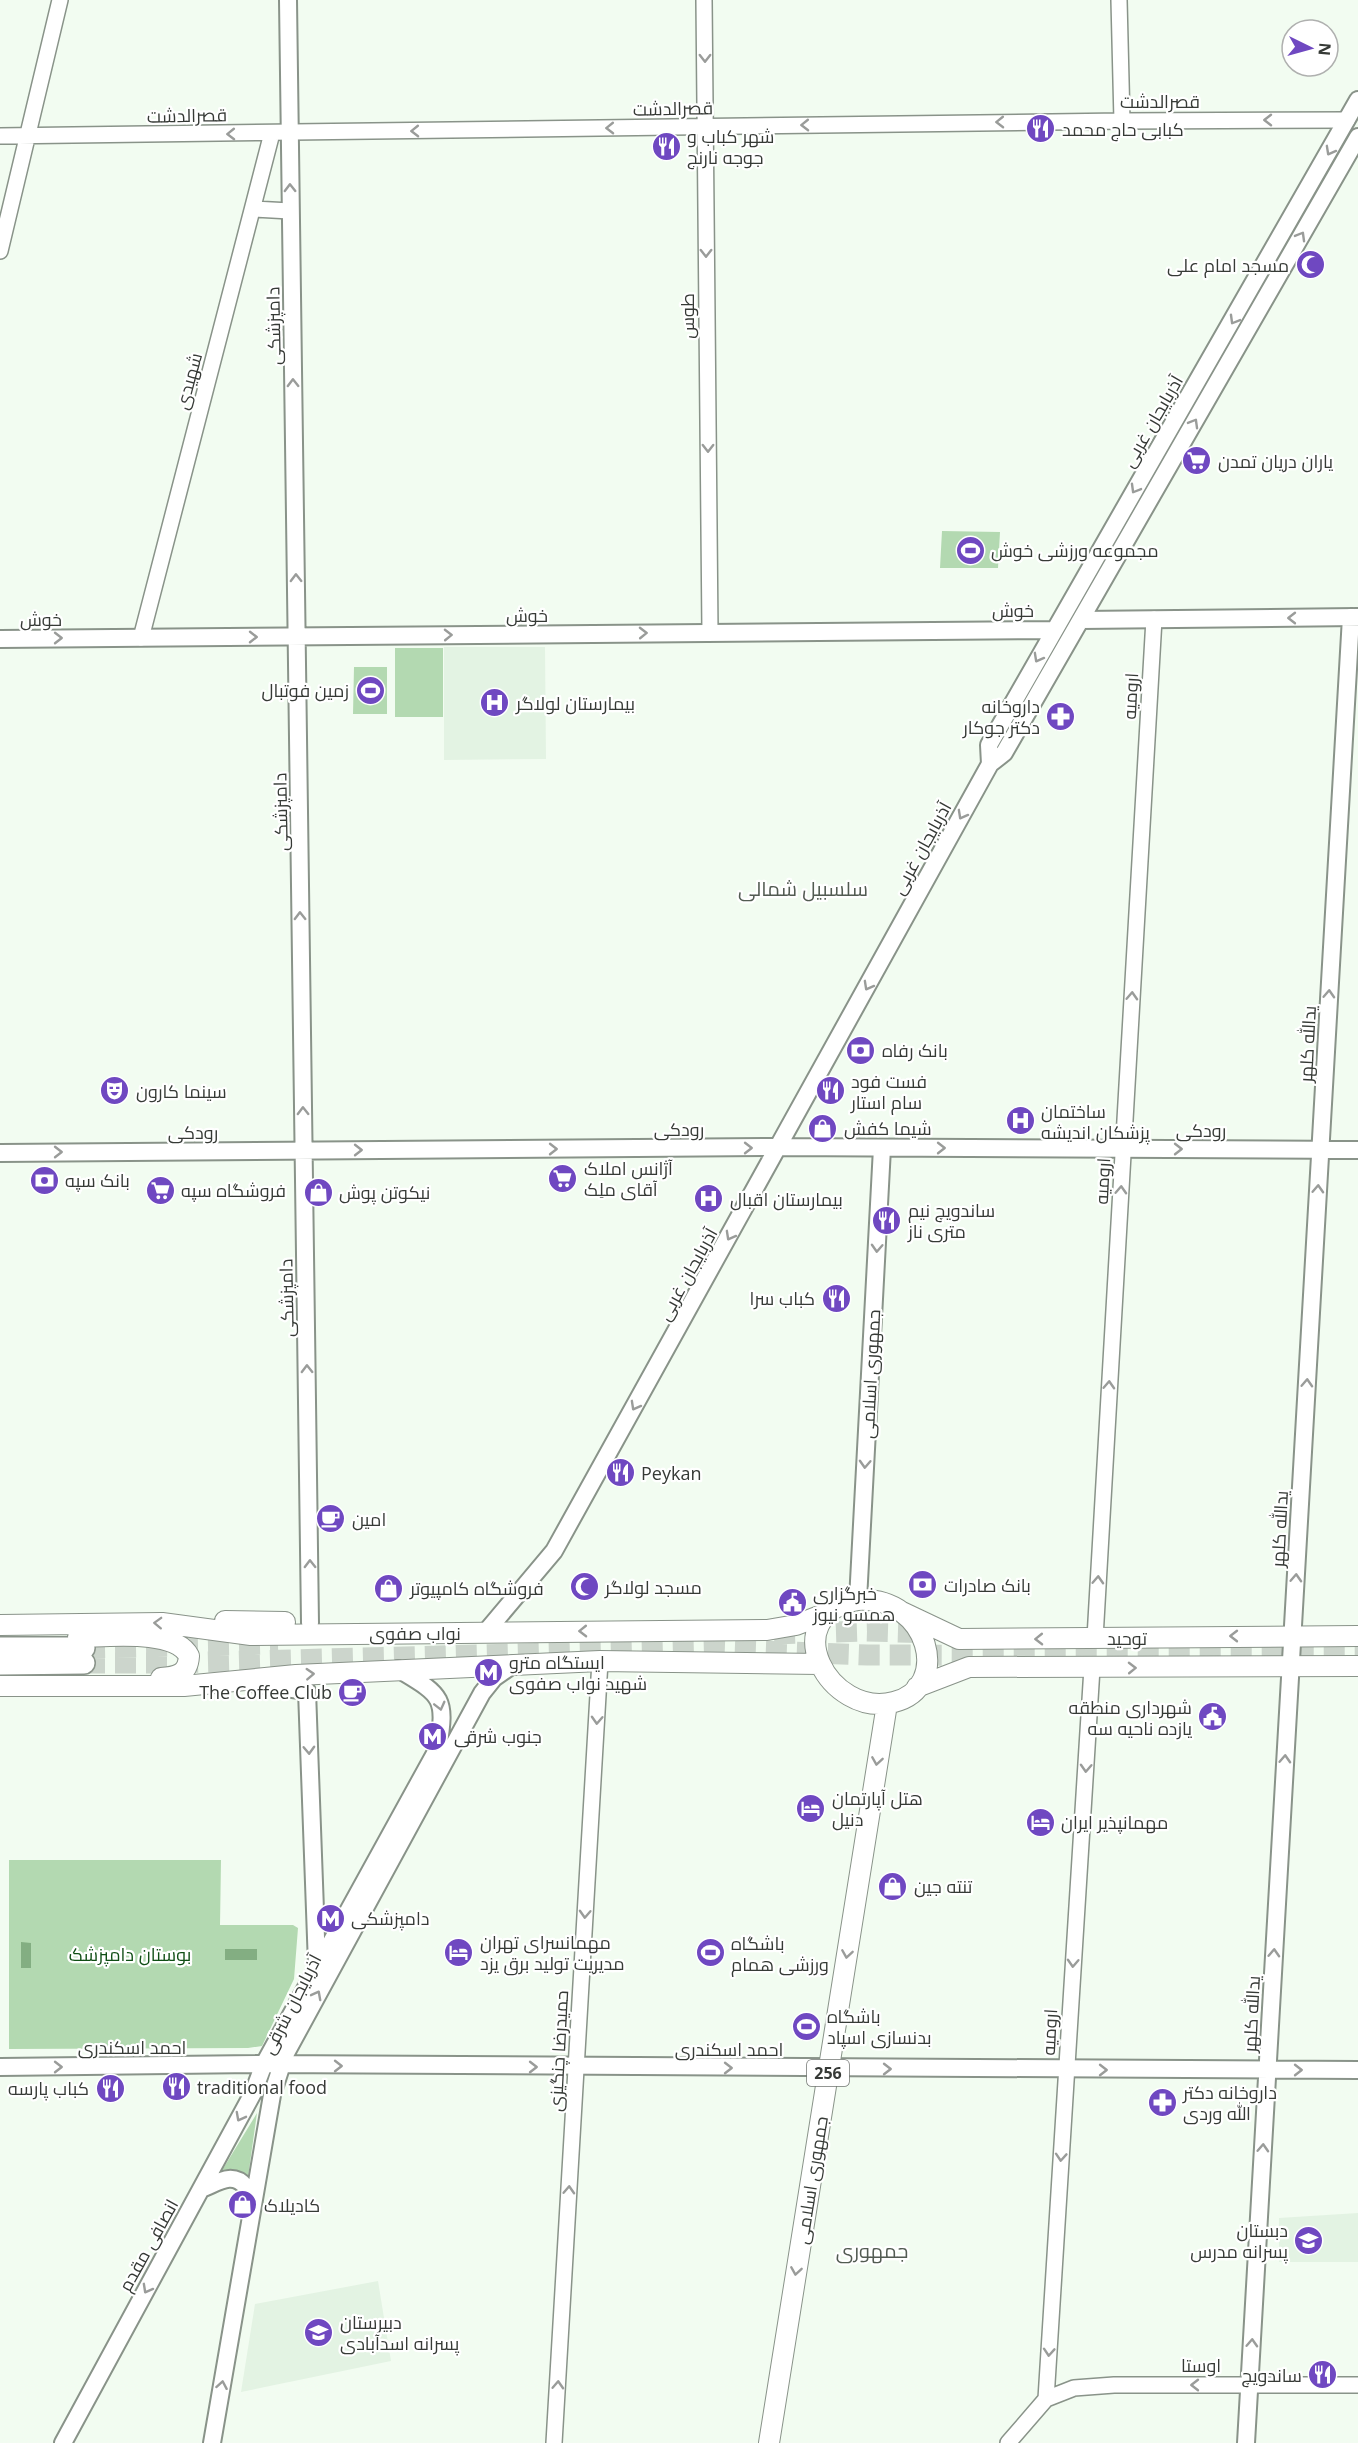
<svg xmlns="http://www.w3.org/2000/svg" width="1358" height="2443" font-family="'Open Sans',Cairo,sans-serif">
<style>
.built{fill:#e3f3e3}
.green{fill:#b3d9b1}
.water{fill:#83ae82}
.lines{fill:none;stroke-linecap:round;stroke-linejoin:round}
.trunk-tunnel{stroke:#ccd5cc;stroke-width:21;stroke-dasharray:21 10;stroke-linecap:butt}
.tertiary-casing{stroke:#899389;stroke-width:18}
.secondary-casing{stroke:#899389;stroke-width:20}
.primary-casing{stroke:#899389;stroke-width:22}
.trunk-casing{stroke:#899389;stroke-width:24}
.tertiary{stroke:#fff;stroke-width:15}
.secondary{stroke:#fff;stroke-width:16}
.primary{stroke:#fff;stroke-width:20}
.trunk{stroke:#fff;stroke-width:21}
.oneway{stroke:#9a9c9a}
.labels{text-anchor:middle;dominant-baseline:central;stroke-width:4.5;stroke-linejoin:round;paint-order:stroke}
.shield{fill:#fff;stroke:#727572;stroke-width:1.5}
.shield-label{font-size:16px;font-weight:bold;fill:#363a36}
.street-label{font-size:18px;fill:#363a36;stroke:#fff}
.poi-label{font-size:18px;fill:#363a36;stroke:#fff;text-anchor:start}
.park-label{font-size:18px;fill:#0f4e14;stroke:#fff}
.neighbourhood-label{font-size:20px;fill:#525b52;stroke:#fff}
</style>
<rect width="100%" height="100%" fill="#f2fcf1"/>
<path class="built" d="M444 647H545L546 759 444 760Z
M1358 2213V2262H1279V2218Z
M378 2281 391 2361 241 2392 255 2304Z"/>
<path class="green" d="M942 531 1000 532 998 568H940Z
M395 648H443V717H395Z
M354 667H387V714H353Z
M9 1860H221L220 1925H293L298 1928 294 1979 262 2046 248 2048 9 2049Z
M257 2113 248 2177 221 2172Z"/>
<path class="water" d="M21 1942 31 1943V1968H21Z
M225 1949H257V1960H225Z"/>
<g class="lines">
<path class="trunk-tunnel" d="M774 1634 867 1631 934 1633
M84 1648 278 1644
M84 1663H174L707 1649 868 1655 1358 1656"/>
<defs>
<path id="tertiary" d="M704 0 710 632
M1119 0 1122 121
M0 136 1122 121 1347 120
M253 209 290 211
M0 251 60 0
M141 638 272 133
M1095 1638 1154 619
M1046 2399 1092 1668
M554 2443 600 1661
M1008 2443 1046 2399 1074 2388 1114 2385H1358"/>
<path id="secondary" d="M288 0 310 1623
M1081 620 1358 617
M0 639 1054 630
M990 764 989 745 1358 100
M0 1153 778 1147 1358 1150
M858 1600 882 1148
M485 1633 554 1551 990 764 1004 753 1358 137
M256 1684 307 1691 317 1965
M0 2067 264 2064 1358 2070
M201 2189C216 2184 232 2170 246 2187 249 2191 251 2195 254 2199
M63 2443 253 2093 264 2064 438 1748C447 1696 441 1695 398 1669
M212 2443 272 2095 285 2055 482 1693 494 1678 514 1664
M1246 2443 1351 617"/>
<path id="primary" d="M858 1600C930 1596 952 1688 894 1702 829 1719 774 1616 858 1600Z
M902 1612 959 1639 1358 1636
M225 1621 285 1622
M0 1625 162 1623 251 1635 767 1630 796 1625 827 1613
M78 1637C105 1637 175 1628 189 1656 188 1674 177 1677 161 1678
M0 1686H184L296 1675 600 1661 820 1664
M917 1687 969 1667 1358 1666
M769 2443 887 1704"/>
<path id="trunk" d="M0 1648H84
M0 1664 84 1663"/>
</defs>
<use href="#tertiary" class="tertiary-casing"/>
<use href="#secondary" class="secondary-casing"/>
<use href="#primary" class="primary-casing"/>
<use href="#trunk" class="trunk-casing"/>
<use href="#tertiary" class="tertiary"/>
<use href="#secondary" class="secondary"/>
<use href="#primary" class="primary"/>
<use href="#trunk" class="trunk"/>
</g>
<defs><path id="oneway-chevron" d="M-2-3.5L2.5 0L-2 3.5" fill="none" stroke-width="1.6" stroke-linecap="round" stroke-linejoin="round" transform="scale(1.5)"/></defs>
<g class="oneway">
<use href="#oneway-chevron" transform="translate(705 58) rotate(90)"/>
<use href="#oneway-chevron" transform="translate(1268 120) rotate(180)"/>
<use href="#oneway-chevron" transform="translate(1000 122) rotate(179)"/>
<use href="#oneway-chevron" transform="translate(805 125) rotate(179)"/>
<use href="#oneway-chevron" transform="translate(610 128) rotate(179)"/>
<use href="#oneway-chevron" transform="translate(415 131) rotate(179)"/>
<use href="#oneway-chevron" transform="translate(231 134) rotate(179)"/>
<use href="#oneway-chevron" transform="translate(1330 151) rotate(119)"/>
<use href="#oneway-chevron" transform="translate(290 188) rotate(-91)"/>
<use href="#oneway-chevron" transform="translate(1301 236) rotate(-60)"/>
<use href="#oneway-chevron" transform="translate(706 253) rotate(90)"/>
<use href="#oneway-chevron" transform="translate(1234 320) rotate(120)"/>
<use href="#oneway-chevron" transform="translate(293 383) rotate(-91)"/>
<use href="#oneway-chevron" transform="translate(1194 423) rotate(-60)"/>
<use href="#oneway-chevron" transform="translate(708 448) rotate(90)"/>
<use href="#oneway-chevron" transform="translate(1135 489) rotate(120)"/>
<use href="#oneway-chevron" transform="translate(296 578) rotate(-91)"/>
<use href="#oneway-chevron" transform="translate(1292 618) rotate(180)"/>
<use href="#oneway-chevron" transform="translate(643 633) rotate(-1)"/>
<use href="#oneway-chevron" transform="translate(448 635) rotate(-1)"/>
<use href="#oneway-chevron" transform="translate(253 637)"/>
<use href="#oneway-chevron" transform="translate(58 638)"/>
<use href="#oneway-chevron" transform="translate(1038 658) rotate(119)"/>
<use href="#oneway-chevron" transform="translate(962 815) rotate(119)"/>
<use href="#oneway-chevron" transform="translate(300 916) rotate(-91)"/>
<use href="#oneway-chevron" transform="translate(868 986) rotate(119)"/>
<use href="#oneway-chevron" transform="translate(1329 994) rotate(-87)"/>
<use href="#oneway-chevron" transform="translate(1132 996) rotate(-87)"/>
<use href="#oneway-chevron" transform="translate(303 1111) rotate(-91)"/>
<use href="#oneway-chevron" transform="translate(748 1148)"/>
<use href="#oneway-chevron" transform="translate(941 1148)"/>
<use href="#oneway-chevron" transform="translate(553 1149)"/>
<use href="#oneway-chevron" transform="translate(1178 1149)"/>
<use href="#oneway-chevron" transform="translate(358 1150)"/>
<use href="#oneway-chevron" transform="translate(58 1152)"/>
<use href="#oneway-chevron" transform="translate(1318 1189) rotate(-87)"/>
<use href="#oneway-chevron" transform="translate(1121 1190) rotate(-87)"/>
<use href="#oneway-chevron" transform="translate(730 1236) rotate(119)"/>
<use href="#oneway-chevron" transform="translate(877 1248) rotate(93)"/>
<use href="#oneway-chevron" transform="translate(307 1369) rotate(-91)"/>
<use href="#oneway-chevron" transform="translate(1307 1383) rotate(-87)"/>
<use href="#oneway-chevron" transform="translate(1109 1385) rotate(-87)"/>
<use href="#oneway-chevron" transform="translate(635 1406) rotate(119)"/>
<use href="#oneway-chevron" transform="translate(865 1464) rotate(93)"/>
<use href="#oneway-chevron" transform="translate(310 1564) rotate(-91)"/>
<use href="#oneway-chevron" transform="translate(1296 1578) rotate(-87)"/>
<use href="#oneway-chevron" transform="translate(1098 1580) rotate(-87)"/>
<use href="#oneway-chevron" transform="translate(158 1623) rotate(-178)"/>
<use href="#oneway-chevron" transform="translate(583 1631) rotate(179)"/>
<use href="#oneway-chevron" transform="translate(1234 1636) rotate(180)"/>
<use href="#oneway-chevron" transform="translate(1039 1639) rotate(179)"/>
<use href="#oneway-chevron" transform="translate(1132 1668) rotate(-1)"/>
<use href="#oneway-chevron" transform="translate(310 1674) rotate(-3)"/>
<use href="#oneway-chevron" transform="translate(440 1706) rotate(76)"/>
<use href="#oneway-chevron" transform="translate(597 1720) rotate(93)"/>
<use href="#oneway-chevron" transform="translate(309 1750) rotate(88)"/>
<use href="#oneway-chevron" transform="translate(1285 1759) rotate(-87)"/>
<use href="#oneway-chevron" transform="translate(877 1761) rotate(99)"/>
<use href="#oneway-chevron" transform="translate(1086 1768) rotate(93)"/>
<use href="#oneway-chevron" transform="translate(585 1914) rotate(93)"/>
<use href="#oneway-chevron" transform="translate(1274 1953) rotate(-87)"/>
<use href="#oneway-chevron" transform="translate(847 1954) rotate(99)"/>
<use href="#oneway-chevron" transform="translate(1073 1963) rotate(93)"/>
<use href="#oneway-chevron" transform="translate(317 1995) rotate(-62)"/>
<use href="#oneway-chevron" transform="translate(338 2066)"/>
<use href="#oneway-chevron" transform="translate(58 2067)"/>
<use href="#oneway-chevron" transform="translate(533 2067)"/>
<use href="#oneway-chevron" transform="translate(728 2068)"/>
<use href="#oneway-chevron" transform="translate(887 2069)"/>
<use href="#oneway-chevron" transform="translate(1103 2070)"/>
<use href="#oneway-chevron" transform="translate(1298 2070)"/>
<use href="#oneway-chevron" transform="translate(240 2117) rotate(118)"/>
<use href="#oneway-chevron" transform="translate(1263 2148) rotate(-87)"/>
<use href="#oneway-chevron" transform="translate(1061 2157) rotate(94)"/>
<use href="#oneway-chevron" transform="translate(569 2190) rotate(-87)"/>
<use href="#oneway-chevron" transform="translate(796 2271) rotate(99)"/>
<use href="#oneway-chevron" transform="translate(147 2289) rotate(119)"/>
<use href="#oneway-chevron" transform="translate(1252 2343) rotate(-87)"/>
<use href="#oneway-chevron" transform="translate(1049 2352) rotate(94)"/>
<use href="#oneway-chevron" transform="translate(222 2385) rotate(-80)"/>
<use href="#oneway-chevron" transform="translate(558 2385) rotate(-87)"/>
<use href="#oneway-chevron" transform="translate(1195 2385) rotate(-180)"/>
</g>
<defs>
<symbol id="restaurant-disc" viewBox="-11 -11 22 22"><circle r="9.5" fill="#6f48c1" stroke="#fff"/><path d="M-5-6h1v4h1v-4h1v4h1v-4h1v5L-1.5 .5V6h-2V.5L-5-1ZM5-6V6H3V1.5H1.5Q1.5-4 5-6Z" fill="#fff"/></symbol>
<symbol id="mosque-disc" viewBox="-11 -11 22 22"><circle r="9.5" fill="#6f48c1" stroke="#fff"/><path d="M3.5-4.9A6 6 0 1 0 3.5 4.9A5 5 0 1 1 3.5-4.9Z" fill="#fff"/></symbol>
<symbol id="supermarket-disc" viewBox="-11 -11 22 22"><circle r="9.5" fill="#6f48c1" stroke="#fff"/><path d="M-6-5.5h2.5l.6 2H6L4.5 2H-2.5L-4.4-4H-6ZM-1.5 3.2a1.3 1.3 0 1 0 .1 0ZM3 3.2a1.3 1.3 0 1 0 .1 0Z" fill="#fff"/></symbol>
<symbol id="stadium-disc" viewBox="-11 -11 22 22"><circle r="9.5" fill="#6f48c1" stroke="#fff"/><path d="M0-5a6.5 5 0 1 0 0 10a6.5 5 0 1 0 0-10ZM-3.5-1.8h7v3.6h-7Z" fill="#fff"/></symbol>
<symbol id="hospital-disc" viewBox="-11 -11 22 22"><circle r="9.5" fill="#6f48c1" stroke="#fff"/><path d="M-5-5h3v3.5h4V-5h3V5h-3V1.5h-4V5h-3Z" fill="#fff"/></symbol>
<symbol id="pharmacy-disc" viewBox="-11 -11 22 22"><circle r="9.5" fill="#6f48c1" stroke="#fff"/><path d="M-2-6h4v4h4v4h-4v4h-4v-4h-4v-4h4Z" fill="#fff"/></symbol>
<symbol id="bank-disc" viewBox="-11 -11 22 22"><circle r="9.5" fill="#6f48c1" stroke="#fff"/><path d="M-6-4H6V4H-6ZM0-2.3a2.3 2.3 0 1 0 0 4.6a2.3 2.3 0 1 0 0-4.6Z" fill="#fff"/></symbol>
<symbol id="theatre-disc" viewBox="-11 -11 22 22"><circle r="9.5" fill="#6f48c1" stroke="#fff"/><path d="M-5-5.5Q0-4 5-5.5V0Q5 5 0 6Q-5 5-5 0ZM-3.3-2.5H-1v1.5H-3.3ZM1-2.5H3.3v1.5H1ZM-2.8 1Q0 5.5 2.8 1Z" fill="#fff"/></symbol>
<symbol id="shop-disc" viewBox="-11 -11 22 22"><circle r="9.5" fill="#6f48c1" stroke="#fff"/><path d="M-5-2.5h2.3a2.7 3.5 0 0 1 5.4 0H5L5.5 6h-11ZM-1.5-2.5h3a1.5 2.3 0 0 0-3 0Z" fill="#fff"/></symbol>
<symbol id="cafe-disc" viewBox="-11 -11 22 22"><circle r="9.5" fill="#6f48c1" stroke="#fff"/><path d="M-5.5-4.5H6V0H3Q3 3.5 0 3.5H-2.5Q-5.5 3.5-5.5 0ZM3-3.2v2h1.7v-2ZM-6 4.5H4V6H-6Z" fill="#fff"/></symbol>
<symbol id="civic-disc" viewBox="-11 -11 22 22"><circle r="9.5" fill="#6f48c1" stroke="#fff"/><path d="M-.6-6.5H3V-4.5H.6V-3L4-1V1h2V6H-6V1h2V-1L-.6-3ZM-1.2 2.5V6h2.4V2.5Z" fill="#fff"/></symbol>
<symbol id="metro-disc" viewBox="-11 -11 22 22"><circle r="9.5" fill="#6f48c1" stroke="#fff"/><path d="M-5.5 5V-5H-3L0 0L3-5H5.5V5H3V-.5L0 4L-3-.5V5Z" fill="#fff"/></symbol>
<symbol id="hotel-disc" viewBox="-11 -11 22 22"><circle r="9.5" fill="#6f48c1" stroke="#fff"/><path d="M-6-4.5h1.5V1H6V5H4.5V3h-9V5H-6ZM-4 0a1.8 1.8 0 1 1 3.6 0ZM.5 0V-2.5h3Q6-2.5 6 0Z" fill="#fff"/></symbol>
<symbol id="school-disc" viewBox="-11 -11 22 22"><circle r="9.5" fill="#6f48c1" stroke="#fff"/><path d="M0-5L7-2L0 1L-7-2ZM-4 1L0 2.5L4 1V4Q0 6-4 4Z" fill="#fff"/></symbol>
</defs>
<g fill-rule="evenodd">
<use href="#restaurant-disc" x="1024" y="112" width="33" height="33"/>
<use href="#restaurant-disc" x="650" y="130" width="33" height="33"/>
<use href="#mosque-disc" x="1294" y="248" width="33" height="33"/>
<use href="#supermarket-disc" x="1180" y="444" width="33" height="33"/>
<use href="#stadium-disc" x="954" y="534" width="33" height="33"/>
<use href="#stadium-disc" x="354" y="674" width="33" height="33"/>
<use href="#hospital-disc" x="478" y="686" width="33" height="33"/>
<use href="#pharmacy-disc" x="1044" y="700" width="33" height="33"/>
<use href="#bank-disc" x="844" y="1034" width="33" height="33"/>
<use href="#theatre-disc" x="98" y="1074" width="33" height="33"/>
<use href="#restaurant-disc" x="814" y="1074" width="33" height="33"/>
<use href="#hospital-disc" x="1004" y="1104" width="33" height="33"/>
<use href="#shop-disc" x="806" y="1112" width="33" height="33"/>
<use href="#supermarket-disc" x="546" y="1162" width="33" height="33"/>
<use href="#bank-disc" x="28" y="1164" width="33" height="33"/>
<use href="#supermarket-disc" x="144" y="1174" width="33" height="33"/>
<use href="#shop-disc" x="302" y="1176" width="33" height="33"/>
<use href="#hospital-disc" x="692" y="1182" width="33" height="33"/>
<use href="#restaurant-disc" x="870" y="1204" width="33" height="33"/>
<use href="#restaurant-disc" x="820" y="1282" width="33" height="33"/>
<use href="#restaurant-disc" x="604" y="1456" width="33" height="33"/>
<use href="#cafe-disc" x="314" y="1502" width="33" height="33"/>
<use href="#bank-disc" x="906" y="1568" width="33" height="33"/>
<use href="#mosque-disc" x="568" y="1570" width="33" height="33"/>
<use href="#shop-disc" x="372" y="1572" width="33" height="33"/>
<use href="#civic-disc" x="776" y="1586" width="33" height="33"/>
<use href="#metro-disc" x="472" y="1656" width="33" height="33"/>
<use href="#cafe-disc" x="336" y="1676" width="33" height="33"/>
<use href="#civic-disc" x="1196" y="1700" width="33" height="33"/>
<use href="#metro-disc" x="416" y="1720" width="33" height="33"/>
<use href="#hotel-disc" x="794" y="1792" width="33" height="33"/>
<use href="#hotel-disc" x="1024" y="1806" width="33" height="33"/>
<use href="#shop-disc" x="876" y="1870" width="33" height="33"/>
<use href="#metro-disc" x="314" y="1902" width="33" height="33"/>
<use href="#hotel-disc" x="442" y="1936" width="33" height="33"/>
<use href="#stadium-disc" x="694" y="1936" width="33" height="33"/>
<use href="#stadium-disc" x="790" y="2010" width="33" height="33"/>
<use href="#restaurant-disc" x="160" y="2070" width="33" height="33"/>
<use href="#restaurant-disc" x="94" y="2072" width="33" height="33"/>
<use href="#pharmacy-disc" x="1146" y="2086" width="33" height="33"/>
<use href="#shop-disc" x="226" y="2188" width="33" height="33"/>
<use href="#school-disc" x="1292" y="2224" width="33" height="33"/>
<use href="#school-disc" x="302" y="2316" width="33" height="33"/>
<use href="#restaurant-disc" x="1306" y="2358" width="33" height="33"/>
</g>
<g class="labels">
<rect class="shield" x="807" y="2060" width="42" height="26" rx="4.5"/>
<g class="shield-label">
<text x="828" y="2073">256</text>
</g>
<g class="street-label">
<text x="1160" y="101">قصرالدشت</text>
<text transform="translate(673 108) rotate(-1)">قصرالدشت</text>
<text transform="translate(187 115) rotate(-1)">قصرالدشت</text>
<text transform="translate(687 316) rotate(-90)">طوس</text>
<text transform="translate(273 326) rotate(-91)">دامپزشکی</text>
<text transform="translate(188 381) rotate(-75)">شهیدی</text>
<text transform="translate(1152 421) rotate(-60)">آذربایجان غربی</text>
<text x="1013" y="610">خوش</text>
<text x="527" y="615">خوش</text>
<text x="41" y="619">خوش</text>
<text transform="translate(1130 696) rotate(-87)">ارومیه</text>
<text transform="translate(280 812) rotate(-91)">دامپزشکی</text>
<text transform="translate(921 848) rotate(-61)">آذربایجان غربی</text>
<text transform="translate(1307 1044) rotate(-87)">یدالله کلهر</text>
<text x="679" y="1129">رودکی</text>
<text x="1201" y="1130">رودکی</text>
<text x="193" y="1132">رودکی</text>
<text transform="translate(1102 1181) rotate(-87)">ارومیه</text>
<text transform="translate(687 1274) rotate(-61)">آذربایجان غربی</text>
<text transform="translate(286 1298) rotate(-91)">دامپزشکی</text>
<text transform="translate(870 1374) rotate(-87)">جمهوری اسلامی</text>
<text transform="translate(1279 1529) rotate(-87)">یدالله کلهر</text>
<text x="415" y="1633">نواب صفوی</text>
<text x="1127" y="1638">توحید</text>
<text transform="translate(291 2004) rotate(-63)">آذربایجان شرقی</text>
<text transform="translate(1251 2014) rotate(-87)">یدالله کلهر</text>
<text transform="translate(1049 2032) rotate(-87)">ارومیه</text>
<text x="132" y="2047">احمد اسکندری</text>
<text x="729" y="2049">احمد اسکندری</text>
<text transform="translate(558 2051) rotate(-87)">حمیدرضا چنگیزی</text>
<text transform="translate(811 2180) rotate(-81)">جمهوری اسلامی</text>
<text transform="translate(148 2245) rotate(-61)">انصافی مقدم</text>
<text x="1201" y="2365">اوستا</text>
</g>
<g class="poi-label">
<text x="1062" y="129">کبابی حاج محمد</text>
<text x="687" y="136">شهر کباب و<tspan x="687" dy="21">جوجه نارنج</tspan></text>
<text x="1289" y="265" text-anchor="end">مسجد امام علی</text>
<text x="1218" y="461">یاران دریان تمدن</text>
<text x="991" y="550">مجموعه ورزشی خوش</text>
<text x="349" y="690" text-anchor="end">زمین فوتبال</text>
<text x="516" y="703">بیمارستان لولاگر</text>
<text x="1040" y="706" text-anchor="end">داروخانه<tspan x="1040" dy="21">دکتر جوکار</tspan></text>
<text x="882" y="1050">بانک رفاه</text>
<text x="851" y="1081">فست فود<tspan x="851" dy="21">سام استار</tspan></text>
<text x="136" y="1091">سینما کارون</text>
<text x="1041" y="1111">ساختمان<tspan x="1041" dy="21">پزشکان اندیشه</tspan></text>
<text x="844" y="1128">شیما کفش</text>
<text x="584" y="1168">آژانس املاک<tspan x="584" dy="21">آقای ملِک</tspan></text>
<text x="65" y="1180">بانک سپه</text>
<text x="181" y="1190">فروشگاه سپه</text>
<text x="339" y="1192">نیکوتن پوش</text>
<text x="730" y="1199">بیمارستان اقبال</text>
<text x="908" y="1210">ساندویچ نیم<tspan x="908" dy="21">متری ناز</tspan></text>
<text x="815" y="1298" text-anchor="end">کباب سرا</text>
<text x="641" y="1473">Peykan</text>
<text x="352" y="1519">امین</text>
<text x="944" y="1585">بانک صادرات</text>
<text x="605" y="1587">مسجد لولاگر</text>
<text x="410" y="1588">فروشگاه کامپیوتر</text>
<text x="813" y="1593">خبرگزاری<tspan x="813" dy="21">همسو نیوز</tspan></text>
<text x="509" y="1662">ایستگاه مترو<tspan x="509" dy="21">شهید نواب صفوی</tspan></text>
<text x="332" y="1692" text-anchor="end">The Coffee Club</text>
<text x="1192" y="1707" text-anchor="end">شهرداری منطقه<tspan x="1192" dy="21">یازده ناحیه سه</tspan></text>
<text x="454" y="1736">جنوب شرقی</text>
<text x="832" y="1798">هتل آپارتمان<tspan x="832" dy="21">دنیل</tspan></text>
<text x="1061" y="1822">مهمانپذیر ایران</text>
<text x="914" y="1886">تنته جین</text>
<text x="351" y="1918">دامپزشکی</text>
<text x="480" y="1942">مهمانسرای تهران<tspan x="480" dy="21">مدیریت تولید برق یزد</tspan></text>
<text x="731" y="1943">باشگاه<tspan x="731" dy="21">ورزشی همام</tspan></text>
<text x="827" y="2016">باشگاه<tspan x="827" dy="21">بدنسازی اسپاد</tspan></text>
<text x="197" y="2087">traditional food</text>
<text x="89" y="2088" text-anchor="end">کباب پارسه</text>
<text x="1183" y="2092">داروخانه دکتر<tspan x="1183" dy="21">الله وردی</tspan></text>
<text x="264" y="2205">کادیلاک</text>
<text x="1288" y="2230" text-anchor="end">دبستان<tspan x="1288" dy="21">پسرانه مدرس</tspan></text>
<text x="340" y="2322">دبیرستان<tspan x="340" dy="21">پسرانه اسدآبادی</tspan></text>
<text x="1302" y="2375" text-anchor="end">ساندویچ</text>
</g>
<g class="park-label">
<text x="130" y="1954">بوستان دامپزشک</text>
</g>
<g class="neighbourhood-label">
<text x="803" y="888">سلسبیل شمالی</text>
<text x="872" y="2250">جمهوری</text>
</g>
</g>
<g transform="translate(1310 48) rotate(95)"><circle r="28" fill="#ffffff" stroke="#afb0af" stroke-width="1.5"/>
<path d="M0-4.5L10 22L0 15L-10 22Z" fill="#6f48c1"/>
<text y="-9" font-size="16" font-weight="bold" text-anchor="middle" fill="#363a36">N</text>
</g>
</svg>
